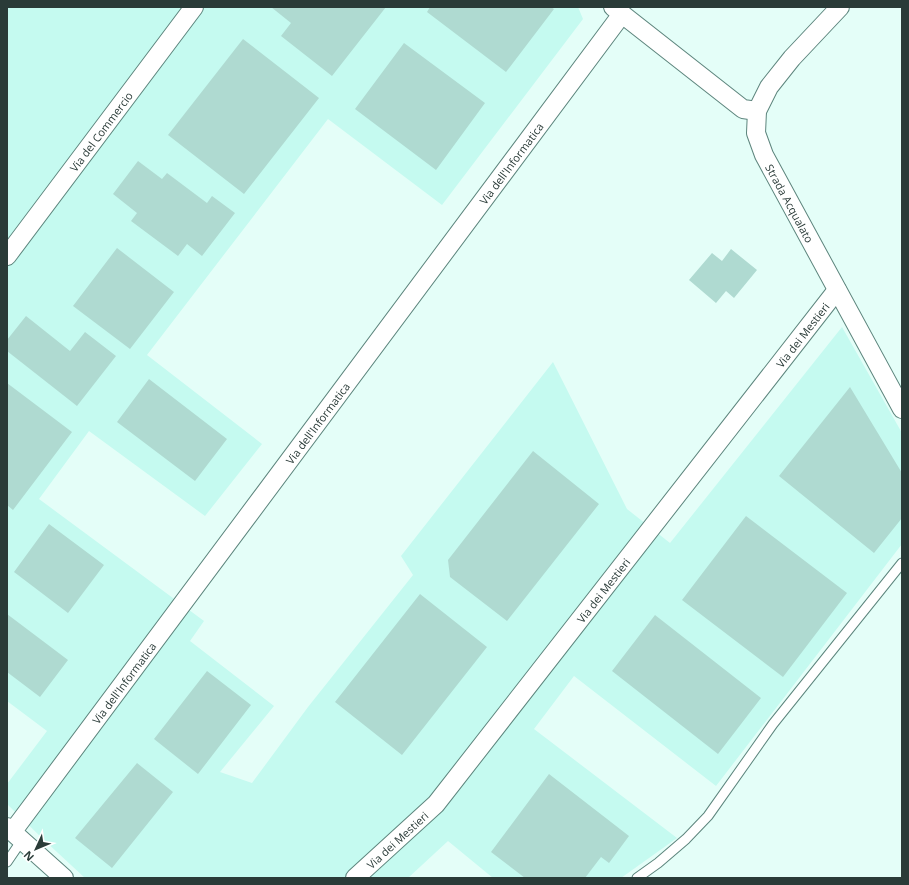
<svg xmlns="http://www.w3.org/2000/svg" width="909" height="885" font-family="'Open Sans',sans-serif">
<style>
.built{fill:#c5faf0}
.building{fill:#afdad1}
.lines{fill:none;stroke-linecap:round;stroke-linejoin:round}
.service-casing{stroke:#5d857d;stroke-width:11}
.minor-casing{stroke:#5d857d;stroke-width:20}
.service{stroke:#fff;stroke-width:9}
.minor{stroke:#fff;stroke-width:18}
.labels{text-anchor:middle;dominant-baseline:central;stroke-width:4;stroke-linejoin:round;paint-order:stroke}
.street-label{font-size:11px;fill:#2a3b38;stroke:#fff}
</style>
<rect width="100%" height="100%" fill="#e4fef8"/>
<path class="built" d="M7 7H578L583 19 442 205 328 119 147 355 262 444 205 516 89 431 39 499 204 621 190 641 274 706 220 772 252 783 308 707 413 575 401 556 553 362 627 509 670 543 842 327 902 433V544L716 786 574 676 534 729 677 838 621 878H493L448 841 408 878H85L44 840 7 804V784L47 731 7 701Z"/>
<path class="building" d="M271 7H386L332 76 281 36 291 23Z
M430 7H551L554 9 506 72 427 12Z
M243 39 319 98 244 194 168 135Z
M404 43 485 103 436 170 355 109Z
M138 161 162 179 167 173 207 203 212 196 235 213 202 256 187 244 178 256 131 221 137 213 113 194Z
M117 248 174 292 130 349 73 306Z
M731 249 757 270 734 298 726 291 716 303 689 280 712 253 722 261Z
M26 316 70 351 85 332 116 356 77 406 7 351V340Z
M149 379 227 439 195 481 117 422Z
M7 383 72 432 13 510 7 505Z
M850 387 902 473V518L874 553 779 476Z
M533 451 599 504 507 621 450 577 448 560Z
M746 516 847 593 783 677 682 600Z
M49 524 104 565 68 613 14 572Z
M420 594 487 647 402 755 335 702Z
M7 614 68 660 40 697 7 672Z
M655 615 761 698 718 754 612 671Z
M207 671 251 705 198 774 154 739Z
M137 763 173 792 112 868 75 838Z
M549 774 629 836 609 863 601 857 585 878 574 877V878H525L491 852Z"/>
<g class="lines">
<defs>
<path id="service" d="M7 862 22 840
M637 878 658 863 686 839 708 816 773 724 902 563"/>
<g id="minor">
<path d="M613 7 743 109 757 111"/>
<path id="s1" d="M840 7 792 58 769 87 757 111 756 133 764 155 902 409"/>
<path id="s2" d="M7 256 194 7"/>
<path d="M7 827 64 878"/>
<path id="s3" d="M13 831 622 14"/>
<path id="s4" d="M355 878 436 804 837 290"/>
</g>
</defs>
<use href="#service" class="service-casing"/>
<use href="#minor" class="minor-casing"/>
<use href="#service" class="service"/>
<use href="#minor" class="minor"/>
</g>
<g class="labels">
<g class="street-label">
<text stroke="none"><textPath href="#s2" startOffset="156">Via del Commercio</textPath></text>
<text stroke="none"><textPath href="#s3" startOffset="833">Via dell'Informatica</textPath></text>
<text stroke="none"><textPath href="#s1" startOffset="234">Strada Acqualato</textPath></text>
<text stroke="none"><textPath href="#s4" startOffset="705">Via dei Mestieri</textPath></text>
<text stroke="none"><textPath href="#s3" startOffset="509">Via dell'Informatica</textPath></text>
<text stroke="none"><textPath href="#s4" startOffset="381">Via dei Mestieri</textPath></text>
<text stroke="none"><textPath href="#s3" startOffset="185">Via dell'Informatica</textPath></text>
<text stroke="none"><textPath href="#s4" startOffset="57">Via dei Mestieri</textPath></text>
</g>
</g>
<rect width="909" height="885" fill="none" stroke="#2a3b38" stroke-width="16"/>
<g transform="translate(36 849) rotate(226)" stroke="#ffffff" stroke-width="3" paint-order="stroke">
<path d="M0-3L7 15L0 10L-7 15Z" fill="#2a3b38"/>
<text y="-6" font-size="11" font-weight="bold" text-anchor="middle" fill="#2a3b38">N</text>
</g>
</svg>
